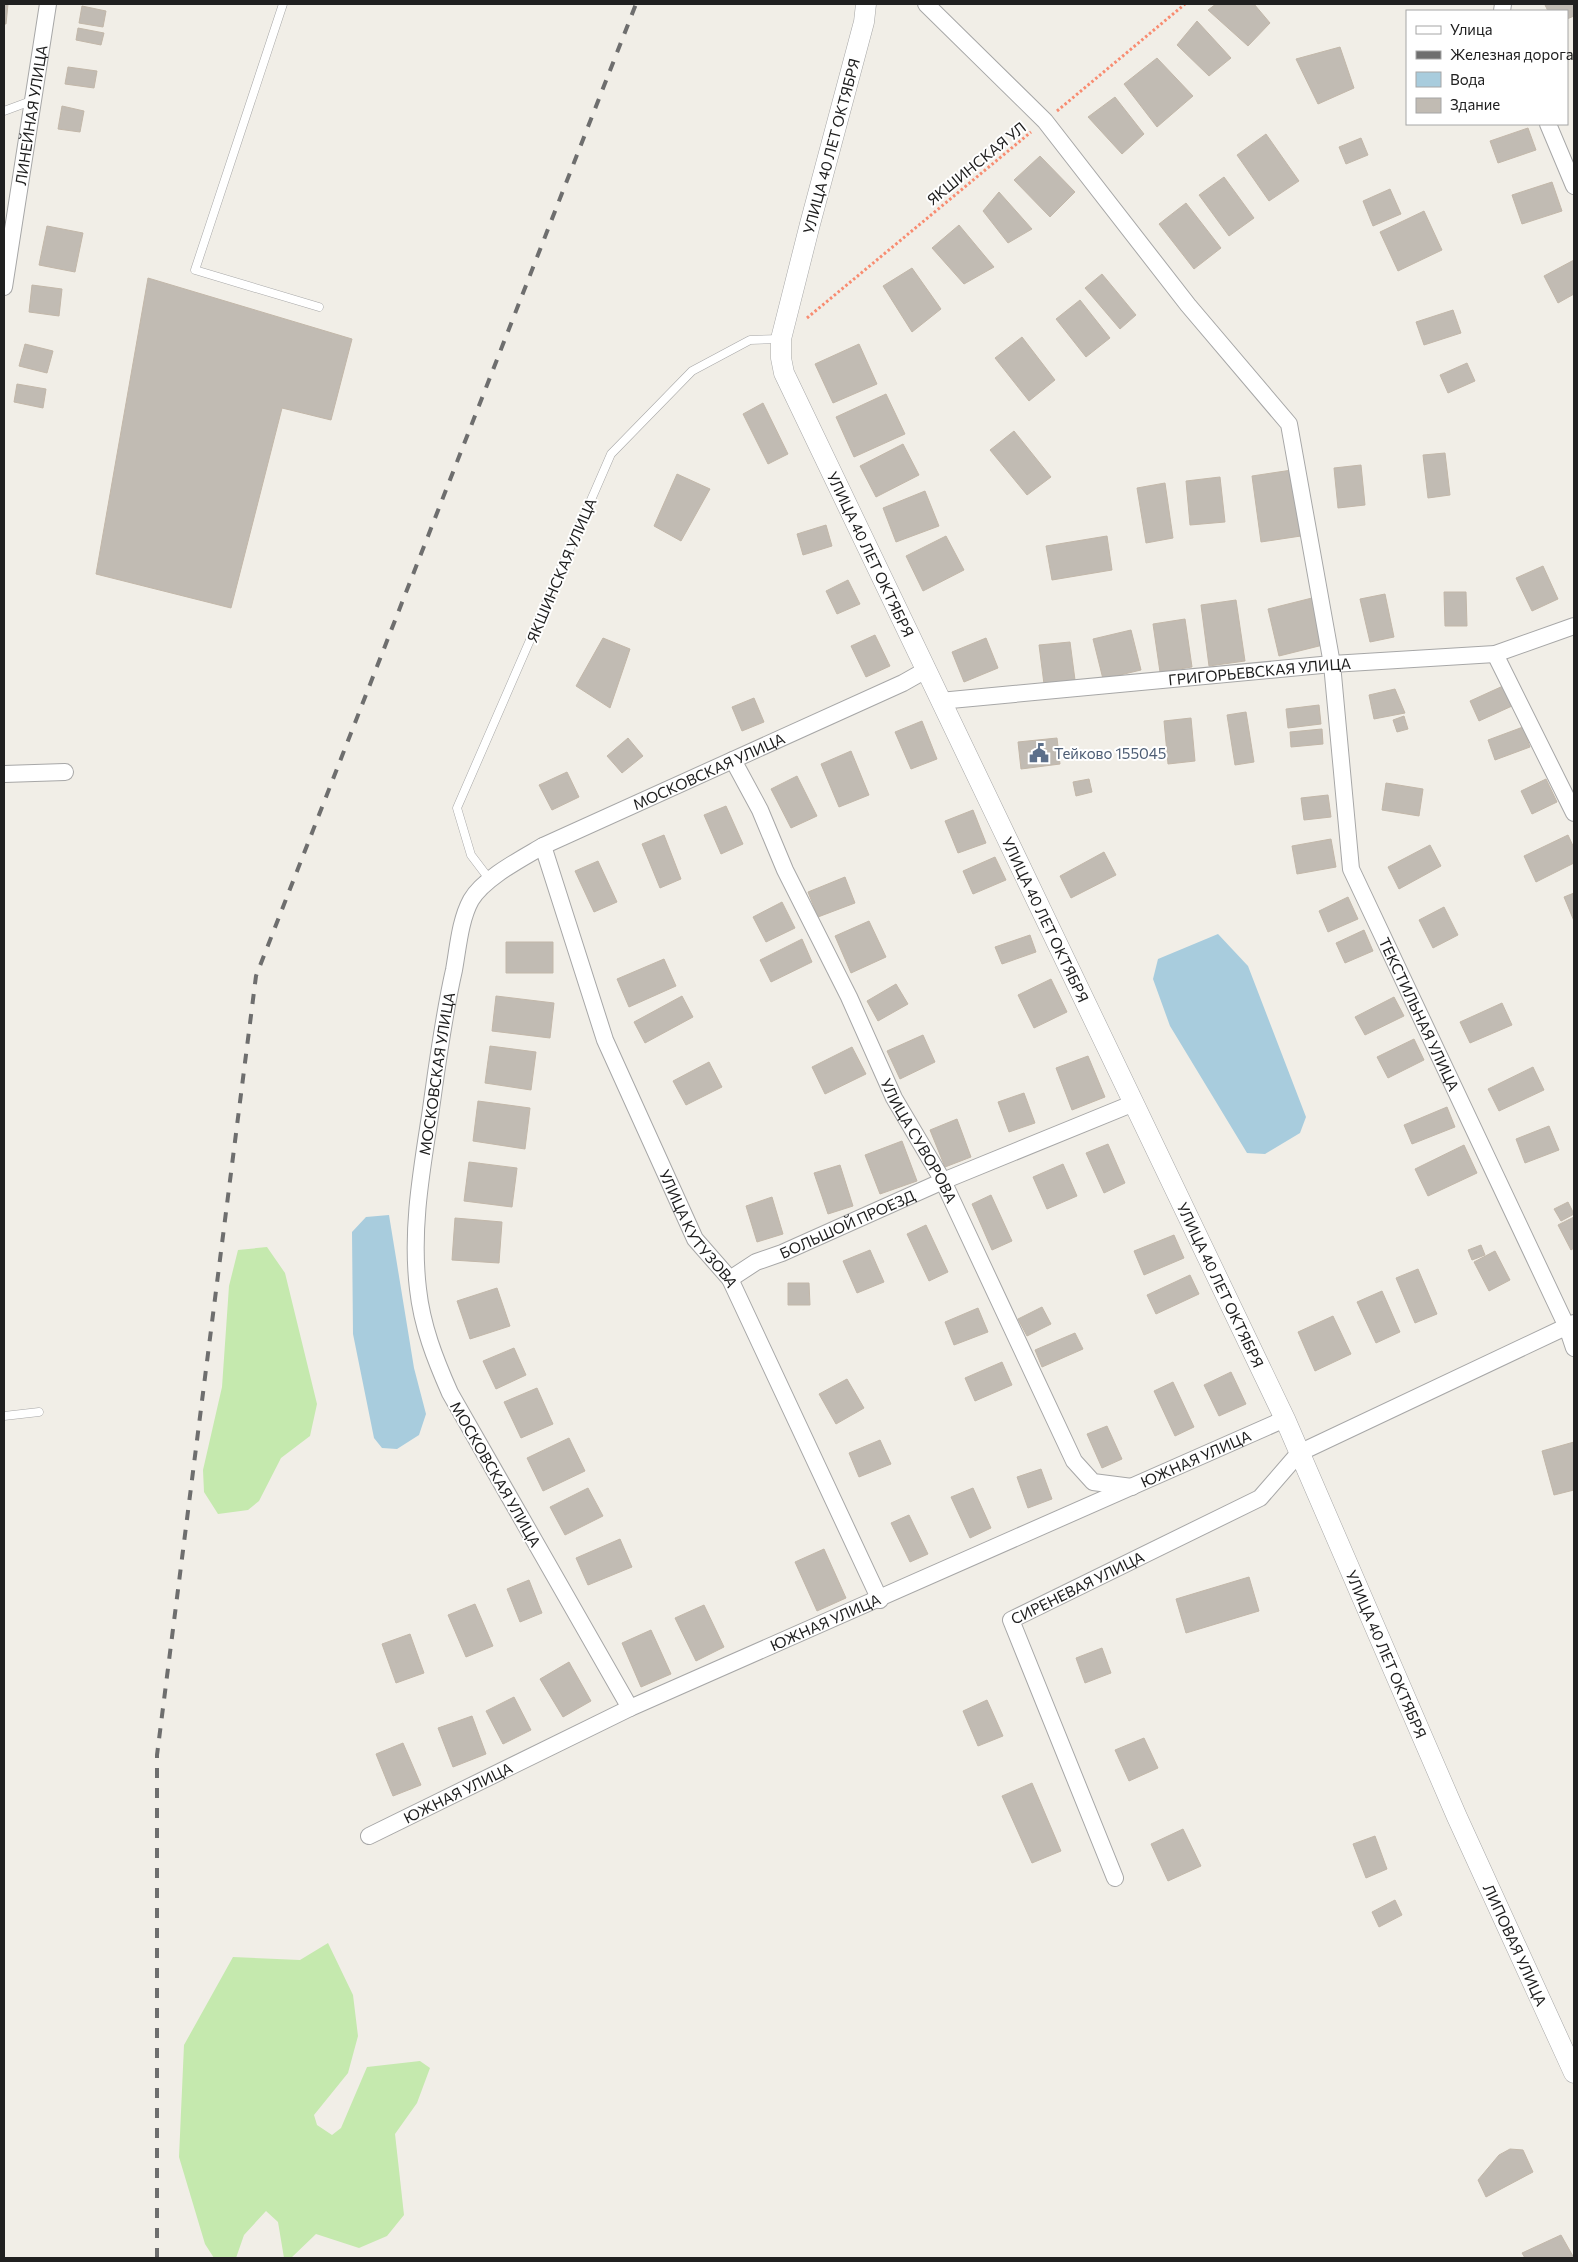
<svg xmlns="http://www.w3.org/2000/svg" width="1578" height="2262" font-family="Commissioner,sans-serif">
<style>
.grass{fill:#c5e9ae}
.water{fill:#a8ccdd}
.building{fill:#c1bbb3;stroke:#c2b7a9}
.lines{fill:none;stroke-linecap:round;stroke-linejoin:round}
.service-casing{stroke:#a7a7a7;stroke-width:9}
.minor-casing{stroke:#a7a7a7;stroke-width:18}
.tertiary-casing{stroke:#a7a7a7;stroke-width:21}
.path{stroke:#f88c71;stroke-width:3;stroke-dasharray:2.5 2.5;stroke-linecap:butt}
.service{stroke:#fff;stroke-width:8}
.minor{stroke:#fff;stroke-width:16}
.tertiary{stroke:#fff;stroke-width:20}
.rail{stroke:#6e6e6e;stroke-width:4;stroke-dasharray:10 10;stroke-linecap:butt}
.labels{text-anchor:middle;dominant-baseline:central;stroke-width:4;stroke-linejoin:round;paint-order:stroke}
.street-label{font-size:15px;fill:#202020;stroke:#fff}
.service-label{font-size:15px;fill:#4e5e75;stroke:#fff;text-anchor:start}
</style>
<rect width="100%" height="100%" fill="#f1eee7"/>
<path class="grass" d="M267 1247 285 1273 317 1404 310 1436 281 1458 259 1501 248 1510 218 1514 204 1492 203 1470 222 1387 229 1286 238 1250Z
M328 1943 353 1995 358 2036 348 2073 314 2115 317 2125 332 2135 341 2128 367 2067 420 2061 430 2068 417 2103 395 2134 404 2215 387 2236 359 2248 316 2234 291 2258H284L278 2222 266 2211 244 2235 236 2258H214L205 2244 179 2157 184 2045 233 1957 300 1960Z"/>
<path class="water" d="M1218 934 1248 966 1306 1117 1300 1133 1265 1154 1247 1153 1170 1026 1153 979 1158 959Z
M389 1215 414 1368 426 1414 419 1435 397 1449 382 1448 374 1438 353 1334 352 1232 366 1217Z"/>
<path class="building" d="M4 4H8L6 24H4Z
M1216 4H1254L1270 23 1248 46 1208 10Z
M1548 4H1574V16L1567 19V11H1548L1545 5Z
M82 6 106 11 103 27 79 23Z
M1197 21 1231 58 1209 76 1177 45Z
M78 28 104 33 101 45 76 40Z
M1340 47 1354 88 1318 104 1296 59Z
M1157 58 1193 96 1157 127 1124 84Z
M68 67 97 71 94 88 65 84Z
M1115 97 1144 134 1122 154 1088 117Z
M62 106 84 111 80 132 58 129Z
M1528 128 1536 150 1498 163 1490 141Z
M1266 134 1299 181 1269 201 1237 155Z
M1361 138 1368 155 1346 164 1339 147Z
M1040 156 1075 192 1050 217 1014 180Z
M1224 177 1254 218 1229 236 1199 195Z
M1552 182 1562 211 1522 224 1512 195Z
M1390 189 1401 214 1373 226 1363 201Z
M999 192 1032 229 1008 243 983 211Z
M1186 203 1221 248 1194 269 1159 224Z
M1424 211 1442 250 1398 271 1380 232Z
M959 225 994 267 964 284 932 248Z
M47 226 83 233 75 272 39 265Z
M1574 260V294L1558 303 1544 276Z
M912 268 941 309 912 332 883 286Z
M1102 274 1136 315 1120 329 1085 288Z
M148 278 352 339 331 420 282 408 231 608 96 574Z
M32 285 62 289 59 316 29 312Z
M1080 300 1110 338 1086 357 1056 319Z
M1453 310 1461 333 1424 345 1416 322Z
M1022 337 1055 380 1029 401 995 358Z
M25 344 53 351 47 373 19 366Z
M859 344 877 384 833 403 815 364Z
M1467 363 1475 381 1448 393 1440 375Z
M17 384 46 389 43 408 14 402Z
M886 394 905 434 854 457 836 417Z
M763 403 788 454 768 464 743 414Z
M1014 431 1051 477 1027 495 990 450Z
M903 444 919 475 876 497 860 466Z
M1445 453 1450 495 1428 498 1423 455Z
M1361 465 1365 505 1338 508 1334 468Z
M1292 470 1301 536 1261 542 1252 476Z
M677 474 710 489 681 541 654 526Z
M1220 477 1225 522 1190 525 1186 481Z
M1165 483 1173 538 1146 543 1137 488Z
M925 491 939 526 896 542 883 508Z
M826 525 832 546 803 555 797 534Z
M946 536 964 570 923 591 906 556Z
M1107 536 1112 570 1052 580 1046 546Z
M1543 566 1558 599 1532 611 1516 578Z
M848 580 860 604 837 614 826 591Z
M1444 592H1466L1467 626H1445Z
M1385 594 1394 637 1370 642 1360 599Z
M1312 598 1323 645 1279 656 1268 609Z
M1236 600 1245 661 1209 666 1201 605Z
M1185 619 1192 667 1160 672 1153 624Z
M1131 630 1141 670 1103 679 1093 639Z
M875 635 890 666 866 677 851 646Z
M603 638 630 649 610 708 576 686Z
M986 638 998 668 964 682 952 652Z
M1070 642 1075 680 1044 684 1039 645Z
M1503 686 1512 706 1479 721 1470 701Z
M1395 689 1405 713 1374 719 1369 695Z
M754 698 764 722 742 731 732 707Z
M1319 705 1321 724 1288 728 1286 709Z
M1246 712 1254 762 1235 765 1227 715Z
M1404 716 1408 729 1397 732 1393 720Z
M1191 718 1195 761 1168 764 1164 721Z
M922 721 937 759 911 769 895 732Z
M1523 727 1530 747 1495 760 1488 740Z
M1322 729 1323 744 1291 747 1290 732Z
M628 738 643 756 622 773 607 756Z
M1057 738 1060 764 1021 769 1018 742Z
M851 751 869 795 839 807 821 764Z
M567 772 579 797 552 810 539 785Z
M797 776 817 816 791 828 771 789Z
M1089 779 1092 792 1076 796 1073 782Z
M1546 779 1557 802 1532 814 1521 791Z
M1386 783 1423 789 1419 816 1382 810Z
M1328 795 1331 817 1304 820 1301 798Z
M726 806 743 844 721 854 704 815Z
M973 810 986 843 958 853 945 821Z
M664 835 681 879 660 888 642 844Z
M1568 835 1574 848V863L1536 882 1524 856Z
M1331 839 1336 867 1297 874 1292 846Z
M1430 845 1441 866 1399 889 1388 867Z
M1104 852 1116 875 1071 898 1060 876Z
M995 857 1006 880 973 894 963 871Z
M598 861 617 902 594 912 575 871Z
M845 877 855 903 818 917 808 892Z
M1574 893V921L1564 897Z
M1348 897 1358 919 1328 932 1319 911Z
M782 902 795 928 766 942 753 917Z
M1444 907 1458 935 1433 948 1419 920Z
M869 921 886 957 851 973 835 936Z
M1364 930 1373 951 1345 963 1336 943Z
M1030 935 1036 952 1002 964 995 947Z
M802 939 812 962 771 982 760 960Z
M506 942H553V973H506Z
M664 959 676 986 629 1007 617 979Z
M1051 979 1067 1012 1034 1028 1018 995Z
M896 984 908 1004 878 1021 867 1001Z
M496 996 554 1003 550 1038 492 1031Z
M682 996 693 1017 645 1043 634 1022Z
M1394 997 1404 1016 1365 1035 1355 1017Z
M1502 1003 1512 1025 1470 1043 1460 1022Z
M923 1035 935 1062 900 1079 887 1051Z
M1414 1039 1424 1060 1388 1078 1377 1057Z
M490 1046 536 1052 531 1090 485 1083Z
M852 1047 866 1074 825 1094 812 1067Z
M1088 1056 1105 1097 1072 1110 1056 1068Z
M709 1062 722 1087 686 1105 673 1081Z
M1533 1067 1544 1090 1499 1111 1488 1089Z
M1024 1093 1035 1123 1009 1132 998 1102Z
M478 1101 530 1108 525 1149 473 1141Z
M1447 1107 1455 1127 1412 1144 1404 1125Z
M957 1119 971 1157 945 1167 930 1130Z
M1549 1126 1559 1150 1525 1163 1516 1139Z
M902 1141 917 1181 880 1194 865 1155Z
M1108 1144 1125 1183 1104 1193 1086 1153Z
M1464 1145 1477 1173 1428 1196 1415 1169Z
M469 1162 517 1168 512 1207 464 1201Z
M1063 1164 1077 1196 1047 1209 1033 1177Z
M840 1165 853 1206 828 1214 814 1173Z
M991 1195 1012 1241 992 1250 972 1204Z
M772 1197 783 1234 757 1242 746 1206Z
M1568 1202 1574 1214 1561 1221 1554 1209Z
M1574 1217V1248L1571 1250 1558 1225Z
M455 1218 502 1222 499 1263 452 1260Z
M926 1225 948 1272 929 1281 907 1234Z
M1174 1235 1184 1258 1144 1275 1134 1251Z
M1481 1245 1485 1255 1472 1260 1468 1250Z
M870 1250 884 1282 857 1293 843 1261Z
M1495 1251 1510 1280 1489 1291 1474 1262Z
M1418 1269 1437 1314 1415 1323 1396 1278Z
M1190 1275 1199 1294 1156 1314 1147 1295Z
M788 1283H809L810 1305H788Z
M497 1288 510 1326 470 1339 457 1301Z
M1382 1291 1400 1332 1376 1343 1357 1302Z
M1042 1307 1051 1324 1027 1336 1018 1319Z
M978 1308 988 1332 954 1345 945 1322Z
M1333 1316 1351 1354 1315 1371 1298 1332Z
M1075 1333 1083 1349 1042 1367 1035 1350Z
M514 1348 526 1375 496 1389 483 1361Z
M1002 1362 1012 1385 975 1401 965 1378Z
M1231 1372 1246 1404 1219 1416 1204 1385Z
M847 1379 864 1408 836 1424 819 1394Z
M1173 1382 1194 1427 1175 1436 1154 1391Z
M537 1388 553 1424 521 1438 504 1402Z
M1107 1426 1122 1459 1102 1468 1087 1434Z
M569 1438 585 1471 543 1491 527 1458Z
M880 1440 891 1464 859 1477 849 1453Z
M1574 1442V1490L1554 1495 1542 1451Z
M1041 1469 1052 1499 1028 1508 1017 1477Z
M588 1488 603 1516 565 1535 550 1507Z
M973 1488 991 1528 970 1538 951 1497Z
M909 1515 928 1554 910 1562 891 1523Z
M620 1539 632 1567 588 1585 576 1558Z
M824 1549 846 1598 817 1611 795 1562Z
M1249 1577 1259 1611 1186 1633 1176 1599Z
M529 1580 542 1613 520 1622 507 1589Z
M475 1604 493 1646 466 1657 448 1615Z
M704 1605 724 1647 696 1661 675 1618Z
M651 1630 671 1674 641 1687 622 1643Z
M410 1634 424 1673 396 1683 382 1644Z
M1102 1648 1111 1673 1085 1683 1076 1658Z
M569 1662 591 1701 563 1717 540 1679Z
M514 1697 531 1730 503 1744 486 1711Z
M987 1700 1003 1736 978 1746 963 1711Z
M472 1716 486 1754 453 1767 438 1728Z
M1144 1738 1158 1768 1129 1781 1115 1750Z
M403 1743 421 1785 393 1796 376 1754Z
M1032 1783 1061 1851 1032 1863 1002 1796Z
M1183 1829 1201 1866 1168 1881 1151 1844Z
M1375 1836 1387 1869 1366 1878 1353 1844Z
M1395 1900 1402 1915 1379 1927 1372 1912Z
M1510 2149 1523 2150 1533 2172 1486 2197 1478 2180 1499 2155Z
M1561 2235 1574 2258H1525L1522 2253Z"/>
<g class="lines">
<defs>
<path id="service" d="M283 4 195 270 319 307
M4 111 31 101
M490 880 471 855 457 808 611 454 692 371 750 340 780 339
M4 1416 39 1412"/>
<g id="minor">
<path id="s1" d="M926 4 1045 121 1188 305 1289 424 1332 664 1351 869 1567 1327 1574 1348"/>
<path d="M1502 11 1503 4"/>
<path d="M1548 124 1574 186"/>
<path id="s2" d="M4 287 48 4"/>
<path d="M1495 654 1574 813"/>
<path id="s3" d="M940 701 1332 664 1495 654 1574 626"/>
<path id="s4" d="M733 760 760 810 785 870 849 997 894 1098 943 1181 1074 1461 1093 1482 1132 1487"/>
<path d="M4 774 65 772"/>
<path id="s5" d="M543 846 605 1040 695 1239 730 1279 880 1600"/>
<path id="s6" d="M730 1279 756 1262 782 1253 943 1181 1134 1103"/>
<path id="s7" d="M630 1708 450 1393C435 1359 422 1326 418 1289 411 1230 421 1174 430 1116 437 1067 443 1018 454 970 458 948 460 920 471 900 484 878 521 859 543 846L903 683 926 670"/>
<path id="s8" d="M369 1836 630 1708 1285 1419"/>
<path id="s9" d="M1115 1878 1011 1620 1260 1498 1299 1453 1574 1323"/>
</g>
<g id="tertiary">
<path id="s10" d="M866 4 864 22 810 224 781 339V358L784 373 1285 1419 1457 1817 1574 2073"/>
</g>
</defs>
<use href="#service" class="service-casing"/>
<use href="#minor" class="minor-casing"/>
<use href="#tertiary" class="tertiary-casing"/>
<path class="path" d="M1057 111 1185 4
M807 318 1031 132"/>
<use href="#service" class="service"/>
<use href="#minor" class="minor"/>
<use href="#tertiary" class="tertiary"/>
<path class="rail" d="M157 2258V1755L256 976 636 4"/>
</g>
<defs>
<symbol id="civic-bare" viewBox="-9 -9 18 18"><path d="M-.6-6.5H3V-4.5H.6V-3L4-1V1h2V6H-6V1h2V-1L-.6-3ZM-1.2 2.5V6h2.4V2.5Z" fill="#5c6f8a" stroke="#fff" stroke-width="2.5" paint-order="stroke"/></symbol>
</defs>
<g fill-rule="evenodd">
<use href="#civic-bare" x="1025" y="739" width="28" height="28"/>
</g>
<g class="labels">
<g class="street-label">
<text stroke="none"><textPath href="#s2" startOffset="174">ЛИНЕЙНАЯ УЛИЦА</textPath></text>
<text transform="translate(831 146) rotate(-75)">УЛИЦА 40 ЛЕТ ОКТЯБРЯ</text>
<text transform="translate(976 163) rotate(-39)">ЯКШИНСКАЯ УЛ</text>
<text stroke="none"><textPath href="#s10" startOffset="581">УЛИЦА 40 ЛЕТ ОКТЯБРЯ</textPath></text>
<text transform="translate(561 570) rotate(-67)">ЯКШИНСКАЯ УЛИЦА</text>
<text stroke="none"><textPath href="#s3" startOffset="321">ГРИГОРЬЕВСКАЯ УЛИЦА</textPath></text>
<text stroke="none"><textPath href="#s7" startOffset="1139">МОСКОВСКАЯ УЛИЦА</textPath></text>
<text stroke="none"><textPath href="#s10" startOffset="986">УЛИЦА 40 ЛЕТ ОКТЯБРЯ</textPath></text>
<text stroke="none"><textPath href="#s1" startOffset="1166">ТЕКСТИЛЬНАЯ УЛИЦА</textPath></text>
<text stroke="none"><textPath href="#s7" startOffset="689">МОСКОВСКАЯ УЛИЦА</textPath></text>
<text stroke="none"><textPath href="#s4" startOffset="424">УЛИЦА СУВОРОВА</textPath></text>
<text stroke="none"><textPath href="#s6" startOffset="130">БОЛЬШОЙ ПРОЕЗД</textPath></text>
<text stroke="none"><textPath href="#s5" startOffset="415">УЛИЦА КУТУЗОВА</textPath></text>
<text stroke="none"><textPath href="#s10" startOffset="1391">УЛИЦА 40 ЛЕТ ОКТЯБРЯ</textPath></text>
<text stroke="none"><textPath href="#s8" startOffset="909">ЮЖНАЯ УЛИЦА</textPath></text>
<text transform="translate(496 1474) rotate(60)">МОСКОВСКАЯ УЛИЦА</text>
<text stroke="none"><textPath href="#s9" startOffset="352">СИРЕНЕВАЯ УЛИЦА</textPath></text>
<text stroke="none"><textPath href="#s8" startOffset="504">ЮЖНАЯ УЛИЦА</textPath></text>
<text stroke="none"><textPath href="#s10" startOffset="1796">УЛИЦА 40 ЛЕТ ОКТЯБРЯ</textPath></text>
<text stroke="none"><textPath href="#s8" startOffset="99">ЮЖНАЯ УЛИЦА</textPath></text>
<text stroke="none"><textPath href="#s10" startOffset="2114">ЛИПОВАЯ УЛИЦА</textPath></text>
</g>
<g class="service-label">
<text x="1054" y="753">Тейково 155045</text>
</g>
</g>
<rect width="1578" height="2262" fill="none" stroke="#202020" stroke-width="10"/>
<rect x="1406" y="10" width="162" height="115" fill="#ffffff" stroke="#a6a6a6"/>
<rect x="1416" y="26" width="25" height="8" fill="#ffffff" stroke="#a6a6a6"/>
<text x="1450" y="35" font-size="15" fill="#202020">Улица</text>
<rect x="1416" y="51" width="25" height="8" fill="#6e6e6e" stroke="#a6a6a6"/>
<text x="1450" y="60" font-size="15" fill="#202020">Железная дорога</text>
<rect x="1416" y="72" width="25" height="15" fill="#a8ccdd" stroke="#a6a6a6"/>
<text x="1450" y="85" font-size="15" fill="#202020">Вода</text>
<rect x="1416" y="98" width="25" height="15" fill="#c1bbb3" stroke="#a6a6a6"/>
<text x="1450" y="110" font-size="15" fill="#202020">Здание</text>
</svg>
